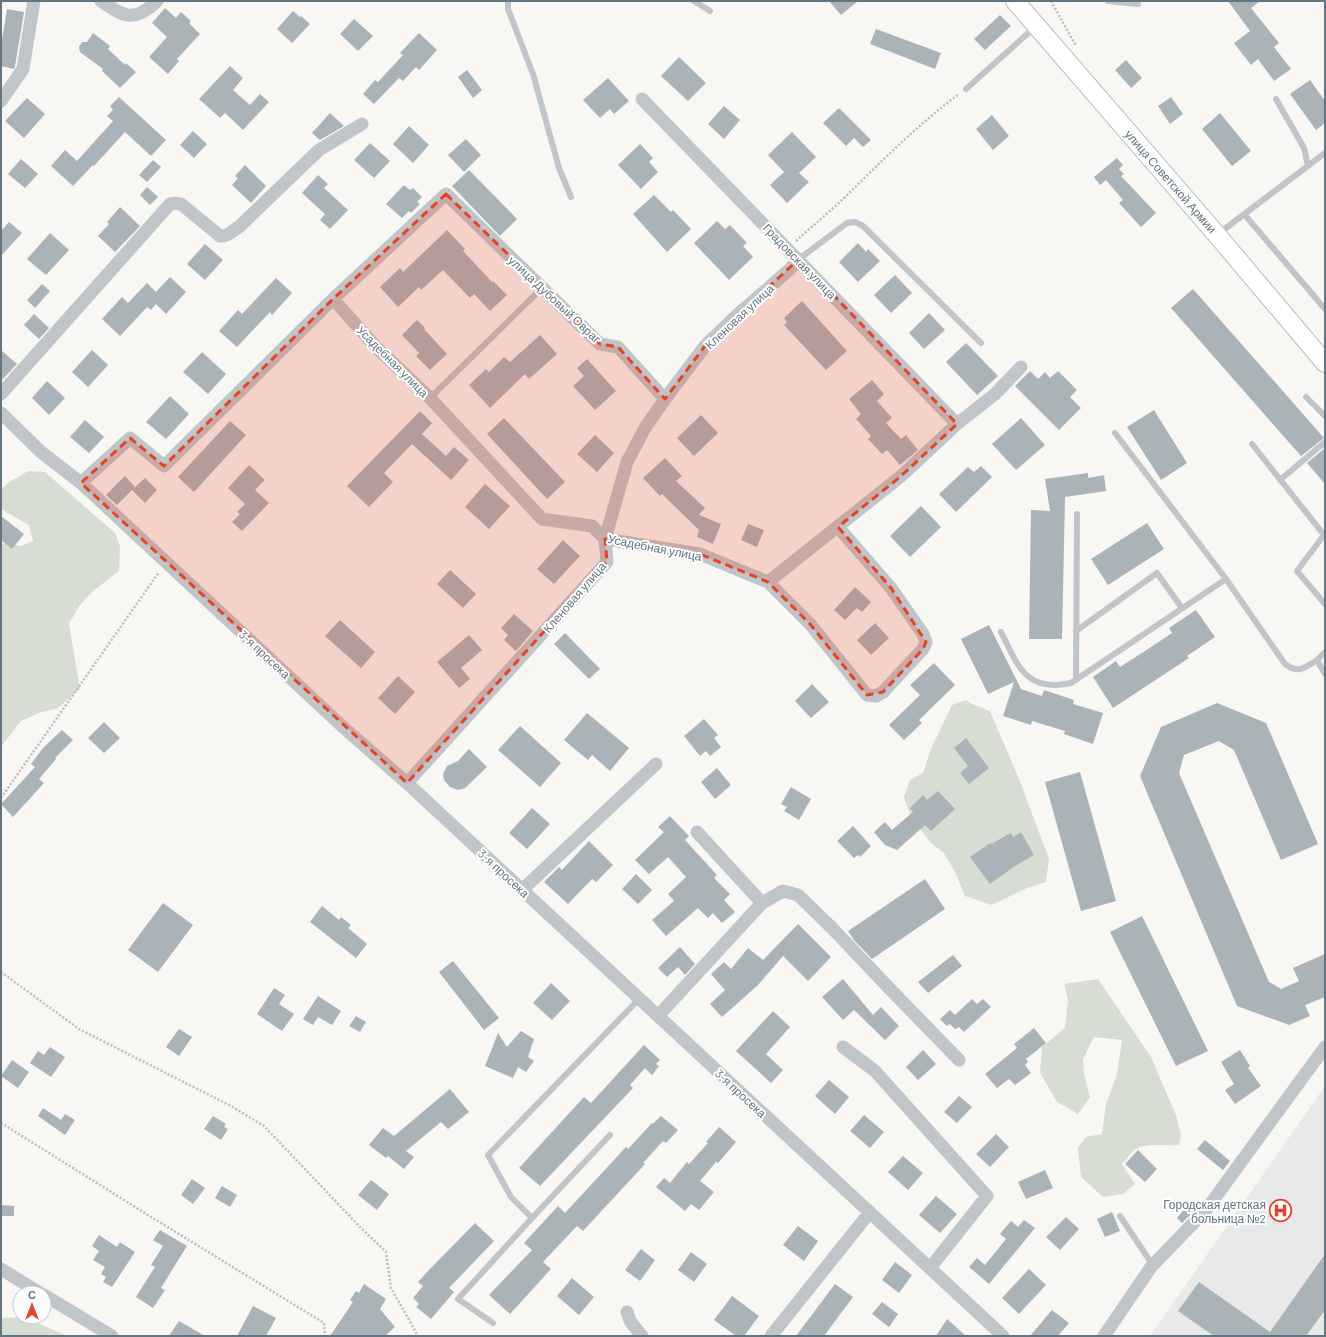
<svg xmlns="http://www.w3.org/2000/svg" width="1326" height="1337" font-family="Barlow,sans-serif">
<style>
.built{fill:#e8e9e8}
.green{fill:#d8ddd3}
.building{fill:#a9b3b8}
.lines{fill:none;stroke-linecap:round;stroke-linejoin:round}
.secondary-casing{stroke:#b5bbbf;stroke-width:20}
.path{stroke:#babec0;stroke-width:2.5;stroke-dasharray:2 2;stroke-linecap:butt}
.lane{stroke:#c0c5c9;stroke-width:6}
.street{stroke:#c0c5c9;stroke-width:13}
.secondary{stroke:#fff;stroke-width:18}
.marked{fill:#e84224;fill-opacity:0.2;stroke:#e84224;stroke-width:3;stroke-dasharray:8 5;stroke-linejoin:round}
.labels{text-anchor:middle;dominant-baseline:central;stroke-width:4;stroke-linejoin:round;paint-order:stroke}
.street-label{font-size:12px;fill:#627580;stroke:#fff}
.poi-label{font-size:12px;fill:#627580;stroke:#fff;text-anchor:end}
</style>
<rect width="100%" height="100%" fill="#f8f7f4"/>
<path class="built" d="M1325 1086V1336H1150Z"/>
<path class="green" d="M28 471 45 472 115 533 120 546 119 571 92 592 79 606 69 624 80 689 58 708 39 713 21 721 1 747V543L21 546 33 541 29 525 1 509V490L9 482Z
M966 700 970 703 990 711 1019 779 1049 859 1046 882 1027 888 992 905 965 896 956 874 944 853 931 843 911 817 904 797 910 780 923 773 931 749 952 705Z
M1098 979 1151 1057 1176 1115 1181 1135 1179 1145C1168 1146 1146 1143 1138 1148 1132 1151 1127 1159 1122 1164L1135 1184 1123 1194 1103 1197 1081 1177 1078 1148 1086 1137 1102 1134 1106 1104 1117 1075 1122 1040 1094 1037 1083 1059 1084 1074 1090 1097 1078 1114 1057 1102 1040 1073 1042 1047 1065 1028 1068 1000 1064 984Z
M24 1317 67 1336H1V1318Z"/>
<path class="building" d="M829 1H858L841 15Z
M1228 1H1260L1251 8 1279 43 1274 47 1291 69 1274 81 1258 59 1251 65 1234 43 1250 31Z
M165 8 176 18 181 12 191 21 189 23 200 34 177 59 179 61 168 74 149 57 167 37 152 23Z
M7 9 24 12 15 66 14 69 1 66V46Z
M293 11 300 17 301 16 310 24 292 43 277 29Z
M1000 15 1011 26 985 50 974 39Z
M354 19 373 36 358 51 340 34Z
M876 29 941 53 935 69 870 44Z
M93 33 110 46 108 49 125 65 126 63 136 72 120 88 102 71 103 69 80 52 79 47 82 42H87Z
M419 33 437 50 419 70 416 67 403 81 399 78 374 104 363 94 375 80 378 82 403 55 400 53Z
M679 57 706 83 688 101 661 76Z
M1126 60 1142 78 1131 88 1115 70Z
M230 66 243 78 233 90 250 105 260 94 269 102 243 130 225 113 220 118 199 99Z
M467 70 482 90 473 98 458 77Z
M608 78 629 101 614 114 610 109 600 118 583 100Z
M1310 80 1325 101V123L1316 130 1290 94Z
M119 97 166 140 151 156 125 132 94 166 93 165 73 186 51 166 65 150 77 161 113 121 107 116 113 110 110 106Z
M1171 97 1183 114 1170 124 1158 106Z
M27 98 45 114 24 138 5 121Z
M724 106 740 120 724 139 708 124Z
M839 108 871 140 863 147 854 138 846 146 823 123Z
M330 113 344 126 320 140 312 133Z
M1220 113 1251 151 1232 166 1202 129Z
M992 115 1009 136 993 150 976 129Z
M409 126 429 145 413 163 393 144Z
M193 131 207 144 194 158 180 145Z
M792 132 816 157 799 173 809 182 787 203 770 185 784 172 768 155Z
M466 139 481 155 464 172 448 155Z
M370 143 390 161 374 178 354 160Z
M640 144 653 158 649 162 658 172 641 189 618 165Z
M1117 158 1123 165 1119 169 1124 174 1121 176 1156 213 1141 227 1119 203 1123 200 1106 180 1100 185 1094 177Z
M21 159 38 174 25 188 8 174Z
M153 160 161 167 147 182 139 175Z
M245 165 266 186 251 203 232 185 238 178 235 176Z
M469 170 517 219 500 236 452 186Z
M318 175 328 184 324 188 348 210 330 229 320 220 325 214 302 193Z
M404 185 410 190 413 188 422 197 417 202 420 204 411 213 409 211 402 218 386 204Z
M147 187 158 197 150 205 140 195Z
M654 195 671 212 673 210 691 229 667 252 633 214Z
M120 207 140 226 115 252 98 236 109 224 107 222Z
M717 221 725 229 730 225 747 243 743 246 753 257 729 280 694 243Z
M9 222 22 233 1 256V231Z
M447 230 465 249 463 251 492 282 493 281 507 295 490 311 474 294 470 298 443 270 421 290 419 287 398 307 380 287 400 268 403 272Z
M50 233 69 250 46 275 27 259Z
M858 243 866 252 868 249 880 261 858 282 839 262Z
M205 244 223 260 205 280 187 264Z
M895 275 912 293 891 313 874 295Z
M170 277 186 292 166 314 156 304 151 310 147 307 120 336 102 319 122 297 128 303 147 283 156 292Z
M276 278 292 293 272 315 270 312 237 347 219 331 238 310 242 314Z
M42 284 50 291 35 308 27 300Z
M1193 289 1324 438 1301 456 1171 308Z
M802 301 847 351 826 370 784 325 787 322 784 318Z
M929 313 945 330 924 349 909 333Z
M34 314 49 328 39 339 24 325Z
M417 320 425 328 424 329 447 354 430 370 416 356 419 353 402 335Z
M540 335 557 354 529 379 525 374 490 408 469 385 486 369 489 372 504 357 510 362Z
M966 343 998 376 977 395 946 362Z
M1 350 17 364 1 381Z
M92 350 108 365 88 387 72 372Z
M202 352 226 374 208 394 183 372Z
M587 359 616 391 595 410 573 386 584 376 577 368Z
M1030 371 1038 379 1045 372 1050 378 1058 371 1077 390 1070 397 1081 408 1059 430 1015 386Z
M872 380 884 394 877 401 892 418 886 423 901 439 906 435 918 450 900 465 887 450 882 454 868 439 871 436 856 419 861 414 849 399Z
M47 381 65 398 49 415 32 398Z
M170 396 189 414 166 439 146 422Z
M1154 410 1187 463 1161 480 1127 427Z
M420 411 432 423 422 434 446 456 454 447 469 460 451 480 412 444 384 473 393 482 369 507 347 486Z
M701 415 718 433 694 456 677 438Z
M504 418 565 482 547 499 487 434Z
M1021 418 1045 445 1016 470 992 444Z
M85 420 104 437 89 453 70 437Z
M230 421 246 435 194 492 178 477Z
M595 435 614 453 597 472 577 454Z
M1325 448V484L1307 463Z
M665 458 682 476 676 481 705 508 699 515 721 524 713 544 697 537 699 530 662 494 660 496 643 478Z
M249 465 265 480 255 490 269 503 242 531 232 522 240 514 237 512 245 504 228 488Z
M981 466 992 477 956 512 939 494 968 467 974 472Z
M1088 473V478L1104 475 1106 491 1065 497 1062 639H1029L1031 510 1050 511 1045 479Z
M125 476 135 487 117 505 106 495Z
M145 478 157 490 145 503 132 490Z
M485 484 510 506 489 529 465 507Z
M921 506 941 527 910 557 890 536Z
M1 516 24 534 12 549 1 540Z
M1147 523 1164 549 1108 585 1091 559Z
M748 524 764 530 757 547 741 540Z
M563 540 580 556 554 584 537 569Z
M450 570 476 594 463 608 437 584Z
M855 587 871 602 862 612 857 608 845 620 834 610Z
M1196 610 1215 637 1187 656 1189 658 1113 708 1093 677 1116 661 1120 667 1145 651 1172 633 1169 628Z
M514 614 533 631 516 651 504 640 508 635 501 628Z
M340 620 375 652 361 668 325 636Z
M875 623 889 638 871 655 857 640Z
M989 625 1021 689 1042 696 1044 690 1074 700 1073 704 1103 713 1093 744 1064 734 1065 731 1032 721 1031 725 1003 716 1014 682 988 694 961 639Z
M565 633 600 669 589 679 554 644Z
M469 635 482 650 461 668 470 679 459 688 437 662Z
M934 663 955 685 919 720 922 723 904 740 889 725 920 695 910 685Z
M398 676 415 692 395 714 378 698Z
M812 684 829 702 811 718 795 701Z
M1217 703 1266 723 1318 844 1281 860 1234 750 1219 741 1184 755 1179 773 1269 982 1281 989 1299 981 1293 968 1325 954V997L1305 1005 1310 1016 1289 1025 1237 1006 1140 776 1161 727Z
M587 713 629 748 610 771 592 755 588 760 564 740Z
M704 719 718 735 714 738 721 747 710 756 706 751 700 756 684 736Z
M104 722 120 738 104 753 88 738Z
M520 726 561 763 540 787 498 750Z
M62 730 73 740 55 758 56 759 39 779 44 783 13 817 1 804 35 767 31 764 43 748Z
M966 738 989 768 969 784 960 773 968 766 954 748Z
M469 749 487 767 465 788 458 790 450 787 444 780 443 774 447 766 458 761Z
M717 768 731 785 715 799 701 782Z
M1080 772 1116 901 1081 911 1045 782Z
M791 787 811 799 799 820 784 811 787 807 781 804Z
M938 791 955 809 931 831 925 825 897 850 885 845 874 832 885 822 892 830 913 812 910 808 923 795 927 800Z
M532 808 550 824 527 849 509 833Z
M670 816 689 836 685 840 717 875 714 878 730 894 724 900 735 912 722 923 713 913 708 918 698 908 666 936 652 920 674 901 668 894 686 877 668 857 649 874 635 860 664 832 658 827Z
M853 826 871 846 860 857 858 855 854 858 837 841Z
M1021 832 1034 855 1015 866 990 884 970 857 990 843 991 844 1011 833 1013 837Z
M589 841 613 865 596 882 592 879 568 904 544 882 559 867 562 870Z
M636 874 652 890 638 904 622 889Z
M925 879 945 909 872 959 854 940 848 931Z
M163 903 193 925 158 972 128 950Z
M322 906 339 920 341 917 351 925 348 928 367 944 356 958 310 922Z
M1142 916 1208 1051 1176 1066 1110 932Z
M798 924 831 957 808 981 783 956 758 985 722 1017 710 1004 725 990 711 974 724 962 731 969 748 948 763 960Z
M680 947 695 964 685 975 678 967 667 977 658 968Z
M953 955 962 966 928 993 918 982Z
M453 961 499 1018 484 1030 439 972Z
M843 979 873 1015 881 1007 899 1026 885 1040 854 1010 843 1020 822 997Z
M551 983 570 1001 552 1020 533 1003Z
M274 988 285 995 279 1004 294 1014 282 1031 257 1014Z
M318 996 341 1011 332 1025 318 1017 313 1025 303 1019Z
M972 999 977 1004 983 999 991 1007 964 1032 959 1027 955 1029 950 1024 947 1026 940 1019 950 1010 955 1015Z
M773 1011 790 1027 766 1054 783 1070 771 1083 736 1051Z
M356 1016 366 1022 360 1032 349 1026Z
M1034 1028 1046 1043 1026 1059 1028 1062 1025 1065 1031 1073 1015 1085 1009 1079 997 1088 985 1074 1017 1048 1014 1044Z
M179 1029 192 1037 179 1056 166 1047Z
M521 1031 534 1039 528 1057 534 1061 526 1072 518 1067 513 1078 485 1066 498 1033 507 1047Z
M644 1045 660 1060 656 1064 659 1066 652 1075 645 1068 630 1085 633 1088 540 1186 519 1168 584 1097 591 1103Z
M50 1047 65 1057 51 1077 30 1063 38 1051 44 1055Z
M923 1050 936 1064 918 1080 906 1067Z
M1240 1050 1250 1066 1248 1068 1261 1086 1235 1104 1225 1090 1234 1084 1221 1062Z
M12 1060 29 1072 18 1088 1 1076Z
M829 1080 849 1097 835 1114 815 1096Z
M450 1089 469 1112 448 1129 441 1122 406 1151 414 1157 404 1169 388 1156 386 1158 369 1145 383 1128 394 1136Z
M959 1096 972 1107 957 1123 944 1112Z
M43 1108 61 1120 65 1114 75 1120 65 1135 38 1116Z
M864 1115 884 1132 870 1148 850 1131Z
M213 1116 226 1124 224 1127 228 1129 221 1140 204 1129Z
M661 1116 678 1130 666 1143 663 1141 643 1163 645 1164 583 1231 577 1226 543 1262 551 1269 510 1314 489 1295 532 1250 524 1243 558 1206 565 1213 626 1147 628 1149 652 1123 653 1124Z
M719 1127 736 1142 718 1163 716 1162 700 1181 714 1192 699 1210 691 1204 685 1211 656 1187 664 1178 670 1183 687 1162 689 1164 708 1143 706 1142Z
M996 1134 1009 1147 990 1167 976 1154Z
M1205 1140 1230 1161 1223 1170 1197 1149Z
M1138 1150 1157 1169 1145 1182 1125 1164Z
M903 1156 923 1173 908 1190 888 1172Z
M1045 1170 1053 1188 1026 1199 1018 1182Z
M192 1179 205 1188 193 1204 181 1195Z
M371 1180 389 1194 377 1210 358 1195Z
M222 1186 237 1195 230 1207 215 1198Z
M936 1196 957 1214 940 1233 919 1215Z
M1 1205 14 1206V1216H1Z
M1188 1205 1194 1211 1182 1223 1177 1218Z
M1112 1212 1120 1231 1105 1237 1097 1219Z
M1066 1217 1079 1229 1060 1250 1046 1237Z
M1024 1220 1035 1228 989 1284 969 1267 977 1258 985 1265 1006 1239 1000 1234 1011 1221 1018 1227Z
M475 1223 494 1241 449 1288 454 1292 431 1319 416 1307 419 1304 413 1298 423 1286 418 1282 428 1271Z
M798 1226 818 1241 804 1261 783 1245Z
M160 1230 187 1246 161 1288 165 1290 153 1308 136 1297 155 1267 151 1265 163 1246 153 1240Z
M99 1235 117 1247 120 1242 135 1252 112 1287 103 1282 106 1277 101 1274 105 1267 93 1260 99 1251 92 1246Z
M641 1249 655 1260 640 1281 625 1270Z
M691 1252 707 1264 694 1282 678 1270Z
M1325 1254V1310L1306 1336H1214L1178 1311 1199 1282 1270 1332Z
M895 1262 912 1275 899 1293 882 1280Z
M1029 1269 1046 1285 1019 1314 1002 1298Z
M572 1278 594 1297 579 1315 557 1296Z
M364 1284 386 1299 380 1309 395 1327 385 1336H330L353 1302 350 1300 356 1291 359 1293Z
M835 1284 853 1297 824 1336H796Z
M732 1296 759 1316 744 1336H736L714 1320Z
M882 1302 898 1314 889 1327 872 1314Z
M253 1306 276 1318 266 1336H237Z
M1052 1310 1069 1323 1058 1336H1030Z
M947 1319 966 1336H936Z
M179 1321 205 1336H169Z"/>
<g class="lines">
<defs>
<path id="secondary" d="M1015 1 1217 235 1325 363"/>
</defs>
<use href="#secondary" class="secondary-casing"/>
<path class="path" d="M1051 1 1076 46
M796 241C812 226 829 213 844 198 881 162 917 125 959 94
M1 798 159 572
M1 972 79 1029 231 1106 264 1126 361 1228 386 1252 391 1288 418 1336
M1 1123 148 1215 324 1323 325 1336"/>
<path class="lane" d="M508 1V9L533 74 559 168 571 197
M694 1 710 11
M1108 1 1138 4
M966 89 1035 27
M1276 99 1304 148 1308 166
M1244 214 1325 309
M1218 234 1325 153
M799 259 847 223 855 222 863 226 981 343
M1306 397 1325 416
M430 398 542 288
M1115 433 1226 579 1285 664C1298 674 1305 668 1317 660
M1252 444 1324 535 1297 571 1325 604
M1280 480 1325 442
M1076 631 1157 573 1182 608
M1001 632C1018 666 1026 693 1071 683L1226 579
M1325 652 1317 660 1325 674
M1076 680 1077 514
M610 1135 532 1218 511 1197 488 1155 639 999
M1120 1216 1150 1261 1151 1267
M493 1323 458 1299 532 1218"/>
<path class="street" d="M101 1C124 17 134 23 157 1
M642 99 957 424
M1 101 23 69 34 1
M333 299 377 348 430 398 542 519 592 526 605 539 700 554 768 582 810 624 867 695 876 696 883 692 923 649 926 642 923 634 891 588 838 527
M1 394 170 204 176 203 181 204 220 236C227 237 234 230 240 226L319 150 362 124
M1 413 41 452 81 483 343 727 407 783 1003 1336
M81 483 130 438 164 466 333 299 446 194 600 344 618 347 665 399
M768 582 900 477 957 424 995 394 1021 367
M407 783 607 562 605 539 627 462 645 428 665 399 705 346 735 317 789 270 799 259
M697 832 762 903
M522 890 656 764
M658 1016 762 903 783 891 798 895 832 928 889 988 959 1060
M843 1047 875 1071 987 1196 930 1268
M1 1269 40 1293
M44 1295 112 1336
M627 1312 630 1321 642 1336
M771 1336 870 1212
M1104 1336 1151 1267 1206 1210 1325 1047"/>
<use href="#secondary" class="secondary"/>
</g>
<path class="marked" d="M446 194 600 344 618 347 665 399 705 346 799 259 957 424 900 477 838 527 891 588 926 642 923 649 883 692 867 695 810 624 768 582 700 554 605 539 607 562 407 783 81 483 130 438 164 466 333 299Z"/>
<defs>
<symbol id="hospital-ring" viewBox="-11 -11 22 22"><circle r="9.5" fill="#fff" stroke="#e84224" stroke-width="1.5"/><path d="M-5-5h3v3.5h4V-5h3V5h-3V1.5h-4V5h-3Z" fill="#e84224"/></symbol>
</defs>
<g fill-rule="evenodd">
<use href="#hospital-ring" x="1268" y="1198" width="25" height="25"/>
</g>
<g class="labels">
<g class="street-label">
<text transform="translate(1171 181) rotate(49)">улица Советской Армии</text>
<text transform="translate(800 261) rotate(46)">Градовская улица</text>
<text transform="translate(555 299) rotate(43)">улица Дубовый Овраг</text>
<text transform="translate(739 316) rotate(-43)">Кленовая улица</text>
<text transform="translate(393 361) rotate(45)">Усадебная улица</text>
<text transform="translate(655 547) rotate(11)">Усадебная улица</text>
<text transform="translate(574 597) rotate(-49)">Кленовая улица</text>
<text transform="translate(265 654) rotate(43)">3-я просека</text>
<text transform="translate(504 873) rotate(43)">3-я просека</text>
<text transform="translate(741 1093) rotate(43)">3-я просека</text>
</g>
<g class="poi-label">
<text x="1266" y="1204">Городская детская<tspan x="1266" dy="14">больница №2</tspan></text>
</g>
</g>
<rect width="1326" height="1337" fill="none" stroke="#627580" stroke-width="4"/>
<g transform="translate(32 1305)"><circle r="19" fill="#ffffff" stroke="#c0c8cc"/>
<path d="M0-3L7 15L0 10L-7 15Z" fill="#e84224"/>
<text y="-6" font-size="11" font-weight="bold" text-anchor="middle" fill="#627580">С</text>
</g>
</svg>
